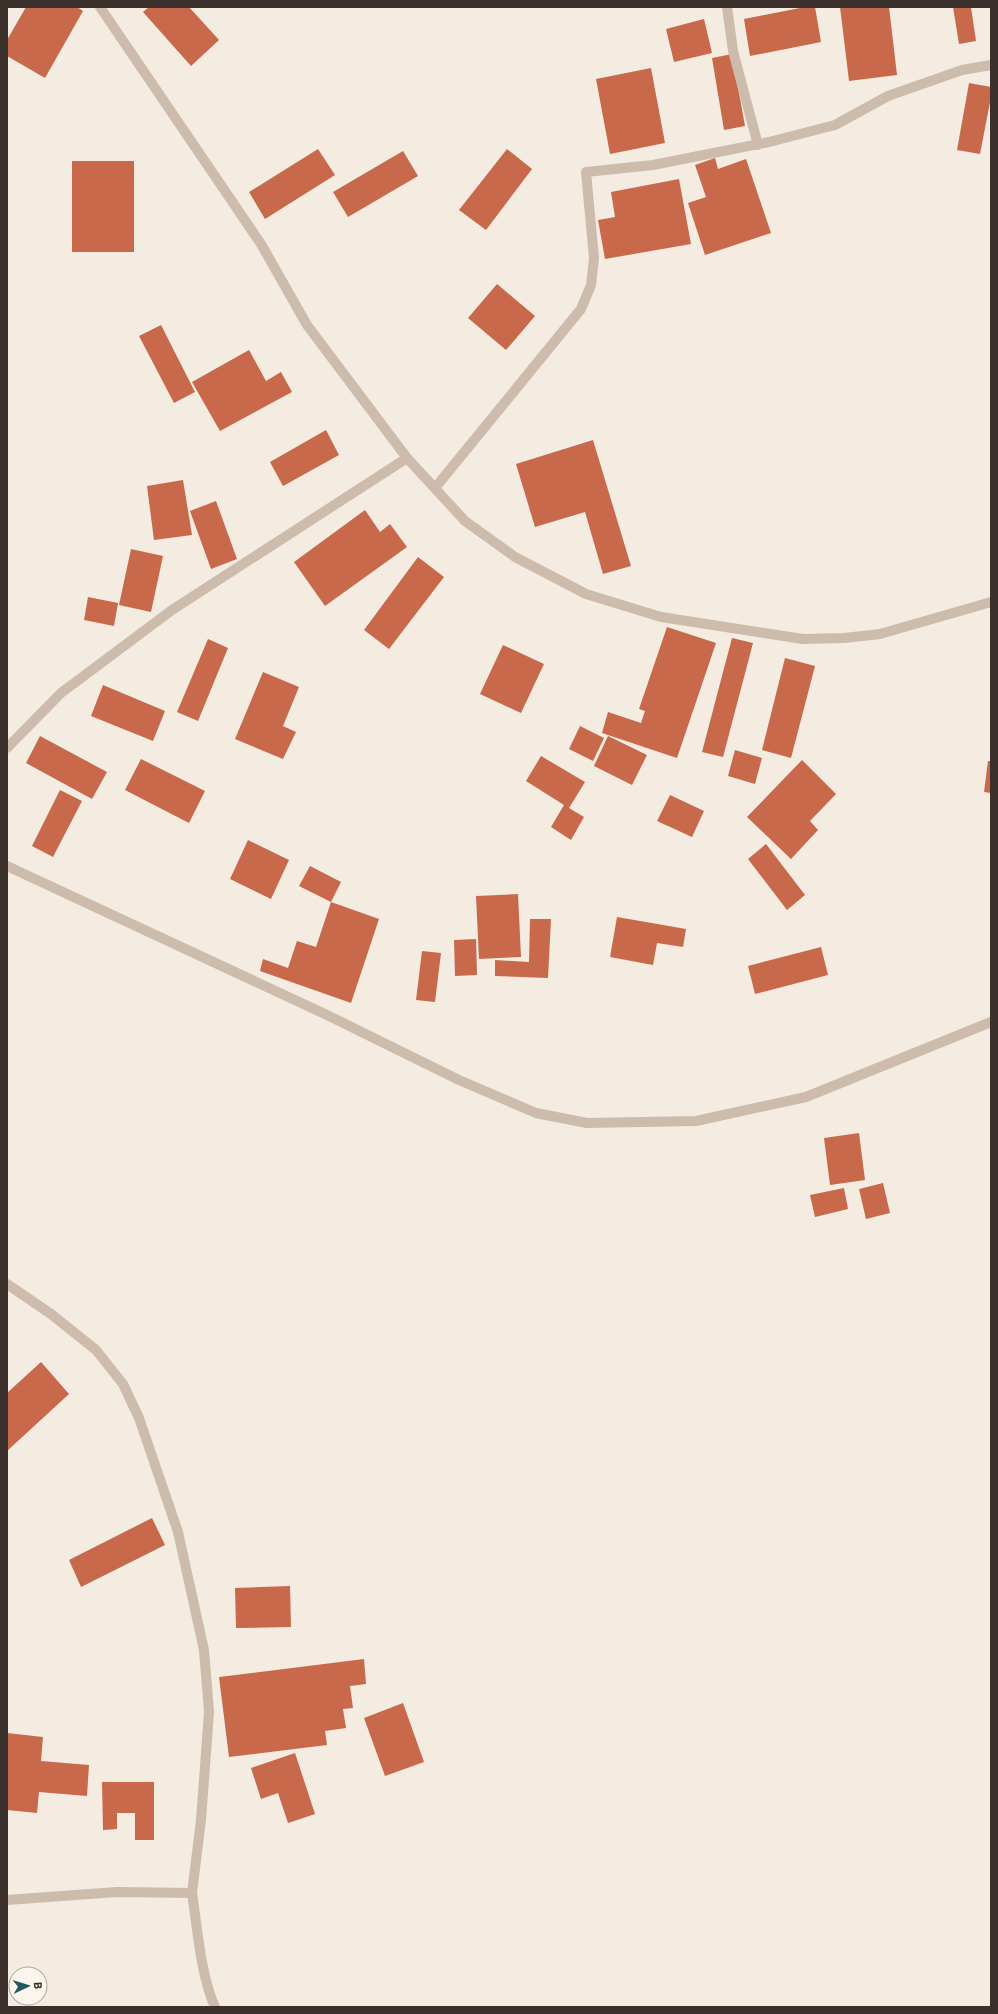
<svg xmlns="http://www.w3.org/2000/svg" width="998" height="2014" font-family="'Open Sans',sans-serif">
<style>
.building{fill:#c8694b}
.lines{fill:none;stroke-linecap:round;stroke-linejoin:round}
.minor{stroke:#cdbbac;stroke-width:10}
</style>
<rect width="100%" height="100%" fill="#f4ebe1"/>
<path class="building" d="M26 7H77L83 11 45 78 7 56V40Z
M149 7H189L219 40 191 66 143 12Z
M805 7H815L821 42 750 56 744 19Z
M840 7H889L897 75 849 81Z
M953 7H971L976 41 959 44Z
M704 19 712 53 674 62 666 29Z
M732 54 745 126 724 130 712 58Z
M651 68 665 143 610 154 596 79Z
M969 83 991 87V97L980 154 957 150Z
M318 149 335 175 265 219 249 192Z
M507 149 532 169 486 230 459 210Z
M403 151 418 176 348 217 333 192Z
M715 158 718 169 746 159 771 233 705 255 688 203 706 197 695 165Z
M72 161H134V252H72Z
M679 179 691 244 605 259 598 220 615 217 611 192Z
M497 284 535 316 506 350 468 318Z
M161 325 195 392 174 403 139 336Z
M249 350 266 381 281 372 292 392 220 431 192 382Z
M326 430 339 455 283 486 270 462Z
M593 440 631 566 603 574 585 512 535 527 516 464Z
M183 480 192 535 154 540 147 486Z
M216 501 237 559 211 569 190 511Z
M365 510 380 532 390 524 407 547 325 606 294 562Z
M131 549 163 556 151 612 119 605Z
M418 557 444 577 389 649 364 630Z
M88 597 118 603 114 626 84 620Z
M667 627 716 643 677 758 602 733 608 712 641 723 645 711 639 709Z
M732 638 753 643 723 757 702 752Z
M208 639 228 648 198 721 177 712Z
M503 645 544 664 521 713 480 694Z
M785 658 815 666 791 758 762 750Z
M263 672 299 687 283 726 296 732 283 759 235 739Z
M103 685 165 711 153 741 91 716Z
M580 726 604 738 593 761 569 749Z
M40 736 107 772 92 799 26 763Z
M608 736 647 755 632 785 594 766Z
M735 750 762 758 755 784 728 776Z
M541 756 585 782 569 808 584 817 571 840 551 827 564 805 526 781Z
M141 759 205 791 189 823 125 790Z
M802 760 836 794 810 821 818 830 791 859 747 817Z
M988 761H991V793L984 792Z
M60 790 82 801 53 857 32 846Z
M670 795 704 811 692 837 657 821Z
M248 840 289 860 271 899 230 879Z
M766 844 805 895 787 910 748 859Z
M310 866 341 882 331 902 379 919 351 1003 260 971 263 959 288 968 297 941 316 947 331 902 299 886Z
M518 894 521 957 479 959 476 896Z
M617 917 686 929 683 947 657 943 653 965 610 957Z
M530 919H551L548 978 495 976V960L529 962Z
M476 939 477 975 455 976 454 940Z
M821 947 828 975 755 994 748 966Z
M422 951 441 953 435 1002 416 1000Z
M859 1133 865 1180 830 1185 824 1138Z
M883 1183 890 1213 866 1219 859 1189Z
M844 1188 848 1209 815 1217 810 1195Z
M41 1362 69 1394 7 1451V1393Z
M152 1518 165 1545 81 1587 69 1560Z
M290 1586 291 1627 236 1628 235 1588Z
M364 1659 366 1684 350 1686 353 1708 343 1709 346 1728 325 1731 327 1745 229 1757 219 1677Z
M403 1703 424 1762 385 1776 364 1718Z
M7 1733 43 1737 41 1761 89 1765 87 1796 39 1792 37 1813 7 1810Z
M295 1753 315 1814 288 1823 278 1793 261 1799 251 1768Z
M102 1782H154V1840H135V1813H117V1829L103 1830Z"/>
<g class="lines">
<path class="minor" d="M100 7 261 244 307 325 407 458 465 521 515 557 586 594 661 617 803 639 844 638 880 634 991 602
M727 7 733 51 758 145
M435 488 581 309 591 285 594 258 586 172 653 165 769 142 835 125 888 96 962 70 991 65
M7 748 61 693 172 610 407 458
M7 866 325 1014 459 1080 536 1113 587 1123 696 1121 806 1097 991 1022
M7 1284 51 1314 96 1350 123 1384 139 1418 178 1532 204 1650 209 1712 201 1820 192 1893
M7 1900 117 1892 192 1893C197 1926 201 1977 215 2007"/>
</g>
<rect width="998" height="2014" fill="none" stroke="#3b302b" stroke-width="16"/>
<g transform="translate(28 1986) rotate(86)"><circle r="19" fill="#fbf5ee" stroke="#aea6a0"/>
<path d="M0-3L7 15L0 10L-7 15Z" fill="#1f5a5e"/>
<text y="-6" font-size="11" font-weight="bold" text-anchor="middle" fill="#3b302b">B</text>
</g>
</svg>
